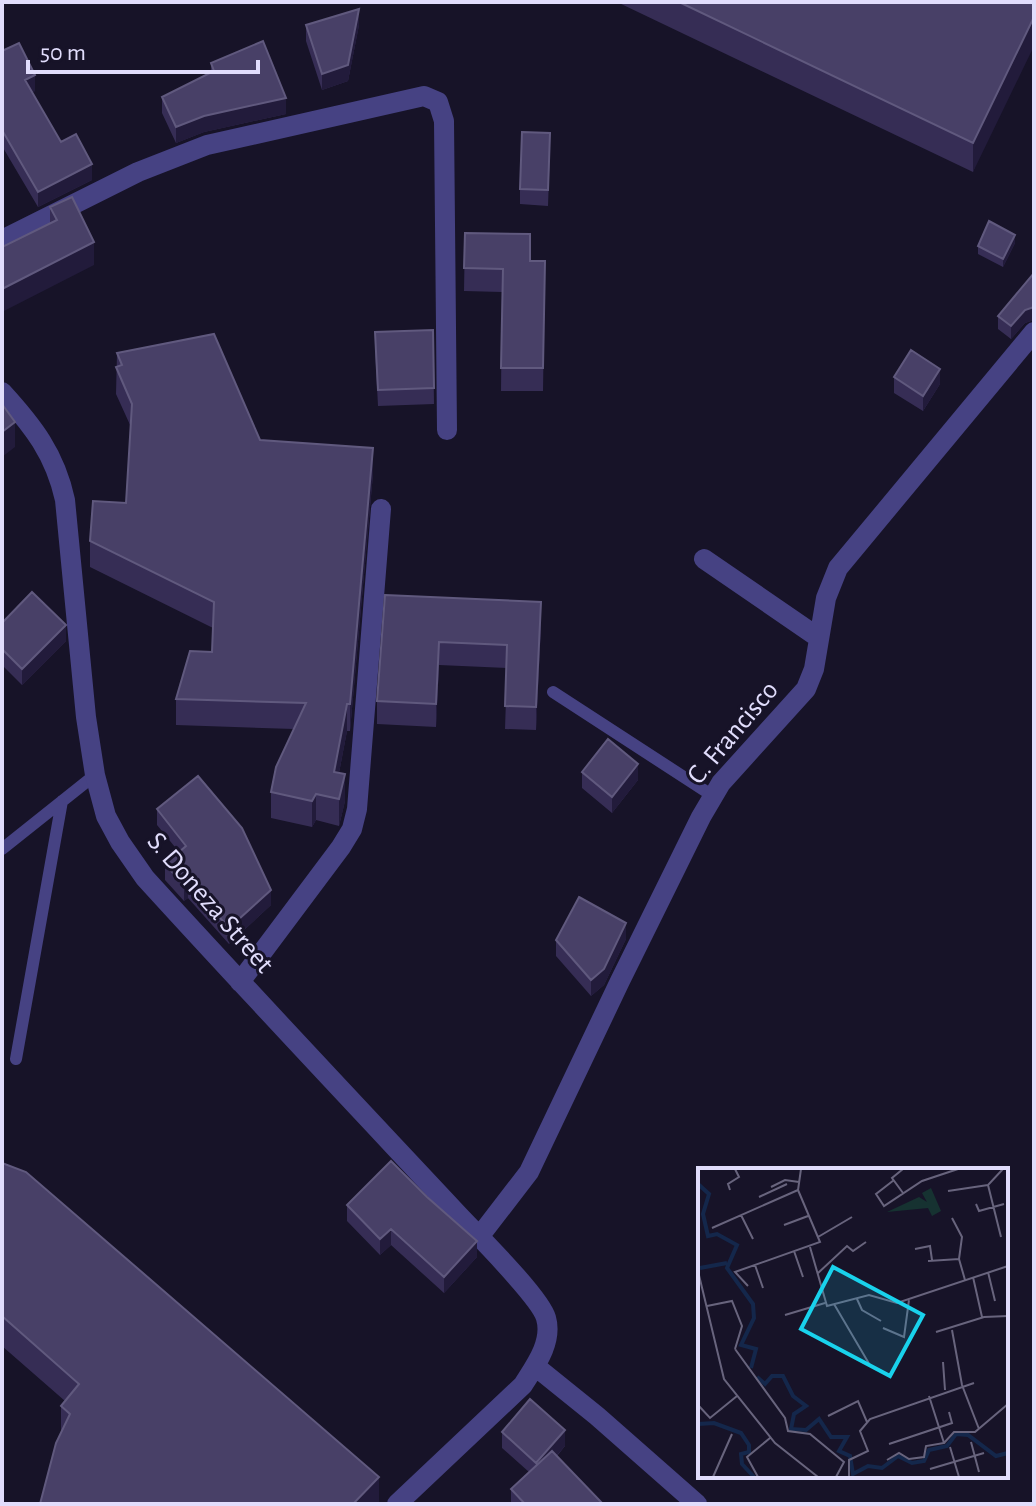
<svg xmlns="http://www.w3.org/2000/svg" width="1036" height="1506" font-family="'Alegreya Sans',sans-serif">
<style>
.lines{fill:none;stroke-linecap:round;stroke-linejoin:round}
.lane{stroke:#464283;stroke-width:12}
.street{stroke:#464283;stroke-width:20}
.wall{fill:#362d55}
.shaded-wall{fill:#221b3b}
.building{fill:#484067;stroke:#60597e;stroke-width:2}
.labels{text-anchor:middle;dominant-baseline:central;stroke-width:6;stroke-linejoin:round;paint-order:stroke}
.street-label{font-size:28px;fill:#e1ddfc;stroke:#171328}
.inset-river{fill:none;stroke:#14274b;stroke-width:4}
.inset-road{fill:none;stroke:#68647d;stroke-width:2}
.view{fill:#19d2ec;fill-opacity:0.15;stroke:#19d2ec;stroke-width:4}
.inset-edge{fill:none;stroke:#e1ddfc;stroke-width:4}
</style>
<rect width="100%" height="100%" fill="#171328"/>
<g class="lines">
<path class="lane" d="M553 692 713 796
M2 849 95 775
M16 1059 62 801"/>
<path class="street" d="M2 240 138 172 207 145 424 96 438 102 444 121 447 430
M2 392C33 426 55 454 65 500L86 717 95 775 106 816 120 842 145 878C246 989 349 1098 452 1208 471 1229 540 1296 546 1318 553 1342 535 1366 523 1385L397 1504
M704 559 819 638
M240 982 341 847 352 829 357 809 381 509
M479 1237 529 1172 620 981 701 817 721 783 806 689 814 669 826 598 838 568 1034 332
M535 1366 597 1416 697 1504"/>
</g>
<path class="wall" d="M617 2H1034L973 172Z
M306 25H359L348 81 322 90 306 41Z
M2 51 35 91 32 92 61 142 92 180 38 207 2 146Z
M211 63 286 114 204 132 176 143 162 113V97L211 73Z
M550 149 548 206 520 204V189Z
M50 207 94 265 50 223Z
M465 233 530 261H545L543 391H501L502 292 464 291Z
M1015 243 1003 267 978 254V246Z
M1034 273V320L1025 323 1011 339 998 329V316Z
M433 330 434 404 378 406 375 348Z
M117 353 260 440 373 474 350 731H347L339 773 345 801 339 826 316 820 312 827 271 818V792L294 729 176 725V699L212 652 213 628 90 567V541L126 503 131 427 116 394Z
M894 377 940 384 923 411 894 393Z
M385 595 541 625 536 730 505 729 507 668 439 665 436 727 377 724V701Z
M2 623 66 641 22 685 2 665Z
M582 772 638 780 612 813 582 788Z
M157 809 271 905 229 944 188 898 184 901 165 880V864L179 852 157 825Z
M626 939 604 985 591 996 556 956V940Z
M2 1163 379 1504 61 1433V1406L65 1401 2 1346Z
M427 1197 477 1257 444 1293 391 1245 380 1255 347 1221V1205Z
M502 1432 565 1446 557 1456 603 1504H511V1489L529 1472 502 1448Z"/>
<path class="shaded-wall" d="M359 9V25L348 81 322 90V74Z
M1034 17V46L973 172V143Z
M35 75V91L25 96V80Z
M286 98V114L204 132 176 143V127L204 116Z
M92 164V180L38 207V192Z
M1015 235V243L1003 267V259Z
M94 242V265L2 312V289Z
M1034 307V320L1025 323 1011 339V326L1025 310Z
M940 369V384L923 411V396Z
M15 422V447L2 457V432Z
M373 448V474L350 731V704Z
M541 602V625L536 730V707Z
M66 625V641L22 685V669Z
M439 642V665L436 727V704Z
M347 704V731L334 799V772Z
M638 764V780L612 813V797Z
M345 774V801L339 826V799Z
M316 794V820L312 827V801Z
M188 882V898L184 901V885Z
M271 890V905L229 944V928Z
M626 923V939L604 985 591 996V980Z
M391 1229V1245L380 1255V1239Z
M477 1241V1257L444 1293V1277Z
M565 1430V1446L536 1479V1463Z
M379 1477V1504H353Z"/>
<path class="building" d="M679 2H1034V17L973 143Z
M359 9 348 65 322 74 306 25Z
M263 41 286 98 204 116 176 127 162 97 214 71 211 63Z
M19 43 35 75 25 80 61 142 76 134 92 164 38 192 2 130V51Z
M522 132 550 133 548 190 520 189Z
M72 197 94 242 2 289V247L57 220 50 207Z
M989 221 1015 235 1003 259 978 246Z
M465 233 530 234V261H545L543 368H501L503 269 464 268Z
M1034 273V307L1025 310 1011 326 998 316Z
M433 330 434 388 378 390 375 332Z
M214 334 260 440 373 448 350 704H347L334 772 345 774 339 799 316 794 312 801 271 792 276 767 306 703 176 699 190 651 212 652 214 602 90 541 93 501 126 503 132 404 116 367 122 365 117 353Z
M911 350 940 369 923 396 894 377Z
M2 404 15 422 2 432Z
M32 592 66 625 22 669 2 649V623Z
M385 595 541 602 536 707 505 706 507 645 439 642 436 704 377 701Z
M608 739 638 764 612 797 582 772Z
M198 776 242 828 271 890 229 928 188 882 184 885 165 864 186 846 157 809Z
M579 897 626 923 604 969 591 980 556 940Z
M391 1161 427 1197 477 1241 444 1277 391 1229 380 1239 347 1205Z
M2 1163 26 1172 379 1477 353 1504H40L56 1443 70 1414 61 1406 79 1384 2 1316Z
M530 1399 565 1430 536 1463 502 1432Z
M552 1451 603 1504H525L511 1489Z"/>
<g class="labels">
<g class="street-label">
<text transform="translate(733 733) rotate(-50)">C. Francisco</text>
<text transform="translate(210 903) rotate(49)">S. Doneza Street</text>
</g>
</g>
<g transform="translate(698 1168)">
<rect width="310" height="310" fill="#171328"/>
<path d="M233 20 243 43 234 48 230 40 189 44 221 29 229 34 224 25Z" fill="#163231"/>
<path class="inset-river" d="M0 16 11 26 5 46 10 68 19 66 39 77 29 100 55 136 56 150 43 177 58 181 53 200M2 100 29 95M59 209 67 216 74 208H85L95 228 108 238 96 246 93 261 108 262 121 251 133 269H149L141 283 152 288 155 306 170 298 184 300 200 288 214 295 226 293 231 282 249 278 258 266 270 267 298 288 310 285M0 256 16 255 43 265 51 277V284L43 286 44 296 56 309"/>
<path class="inset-road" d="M205 1 194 10 205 25M196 12 178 26 186 38 224 13 260 1M73 19 87 12 101 14M32 22 30 16 41 9 37 1M250 23 290 17M61 29 89 16M278 36 281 43 306 36M43 47 55 71M254 50 264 69 261 91M86 57 110 48M14 60 100 22M120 69 154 49M303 69 290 17 305 1M112 79 129 138 171 127 199 135 310 98M217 81 232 78 234 92M96 83 105 109M230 93 261 91 267 112M57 97 65 120M0 103 26 211 77 275 120 309M290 104 297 133M119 106 149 78 155 83 168 74M275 109 284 149M50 118 37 104 122 74 100 22 103 1M159 131 164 142 183 153M136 136 173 199M9 138 34 133 44 158 37 181M87 147 127 135M185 160 206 169 211 132M254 162 264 217 281 261M238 164 286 149 310 148M37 181 87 250 90 263 112 266 146 294 138 309M245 194 247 222M0 237 12 250 39 228M130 248 160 233 169 254M273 274 281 304M246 275 256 264H277L310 236M191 276 254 255 251 244M252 279 261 309M189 292 201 285 211 291 226 289 228 278 246 275 231 228M232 301 286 285M15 309 34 266M60 309 49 289 72 270M151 309V292L170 283 162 263 172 251 276 215"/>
<path class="view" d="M135 99 225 147 192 208 103 161Z"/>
<rect width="310" height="310" class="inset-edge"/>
</g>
<rect width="1036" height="1506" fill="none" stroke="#e1ddfc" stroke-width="8"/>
<path d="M28 60v12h230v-12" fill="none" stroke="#e1ddfc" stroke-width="4"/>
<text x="40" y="60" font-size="24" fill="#e1ddfc" stroke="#171328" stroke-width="6" paint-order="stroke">50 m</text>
</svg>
